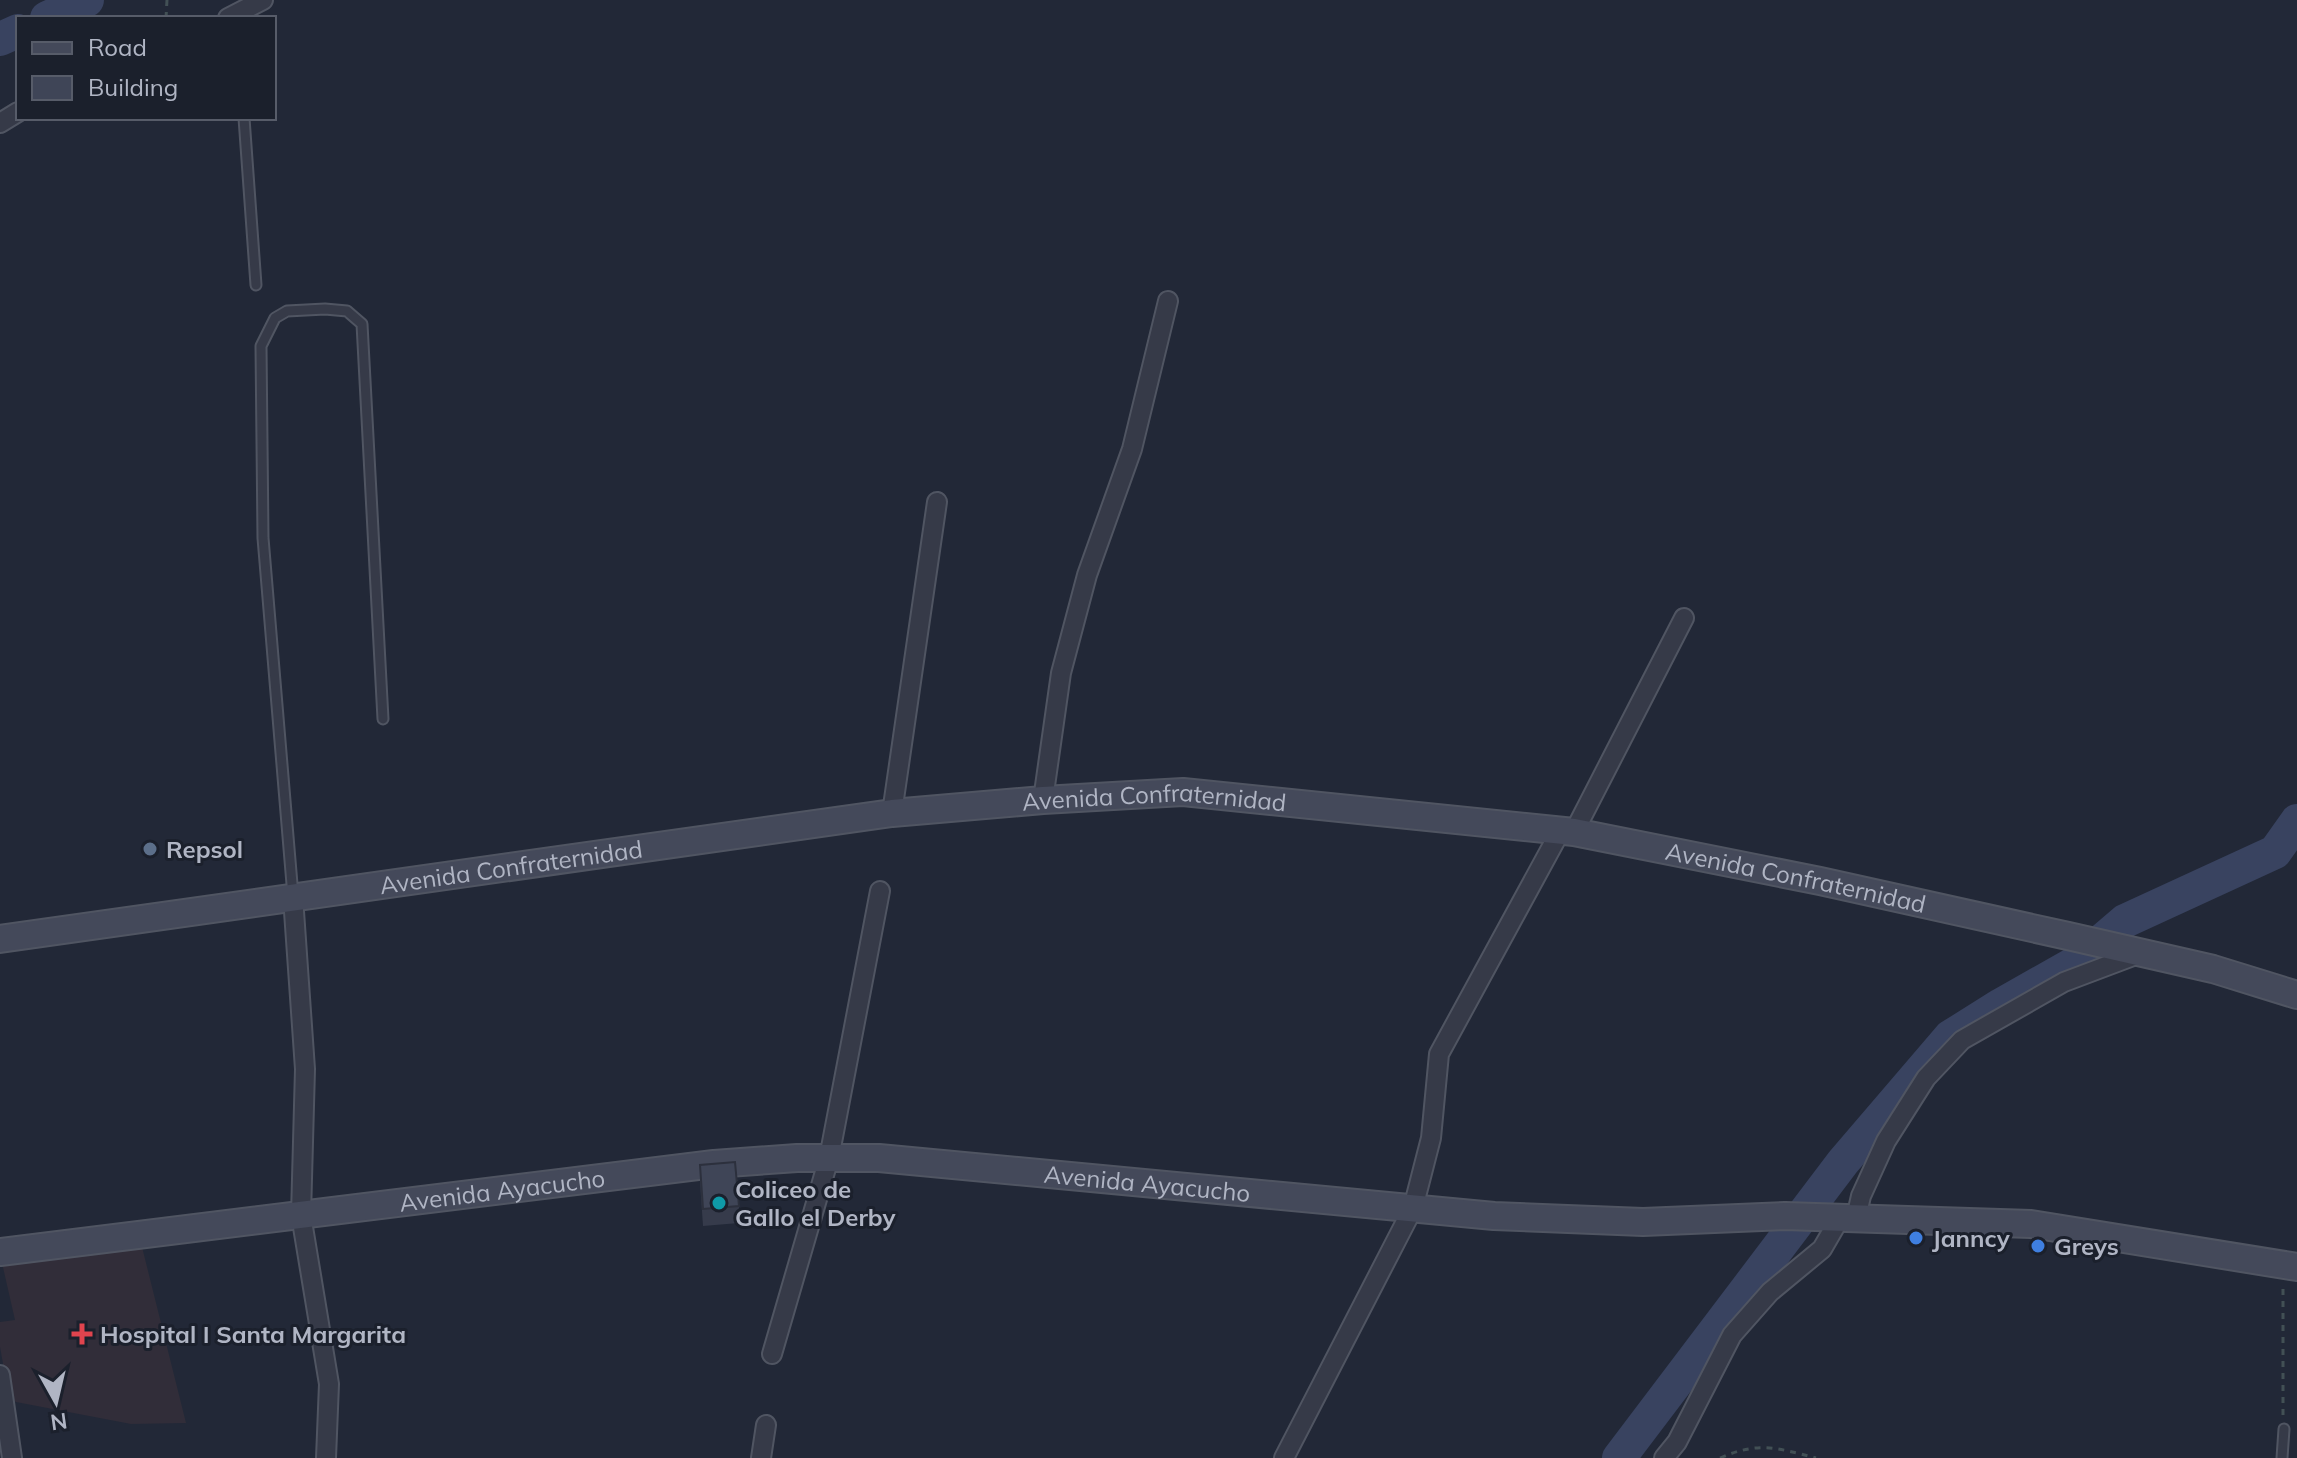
<svg xmlns="http://www.w3.org/2000/svg" width="2297" height="1458" font-family="Mulish,sans-serif">
<style>
.medical{fill:#312d39}
.lines{fill:none;stroke-linecap:round;stroke-linejoin:round}
.river{stroke:#394360;stroke-width:34}
.lane-casing{stroke:#505562;stroke-width:13}
.street-casing{stroke:#505562;stroke-width:22}
.secondary-casing{stroke:#505562;stroke-width:30}
.path{stroke:#425055;stroke-width:3;stroke-dasharray:6 6;stroke-linecap:butt}
.lane{stroke:#363a48;stroke-width:9}
.street{stroke:#363a48;stroke-width:18}
.secondary{stroke:#44495a;stroke-width:26}
.wall{fill:#363b4b}
.building{fill:#3f4557;stroke:#2c303d;stroke-width:2}
.service-dot{fill:#5c6f8a;stroke:#1b202c;stroke-width:3}
.culture-dot{fill:#0f9aa8;stroke:#1b202c;stroke-width:3}
.shop-dot{fill:#3f7fe0;stroke:#1b202c;stroke-width:3}
.health-dot{fill:#e0444e;stroke:#1b202c;stroke-width:3}
.labels{text-anchor:middle;dominant-baseline:central;stroke-width:6;stroke-linejoin:round;paint-order:stroke}
.street-label{font-size:24px;fill:#b0b5c4;stroke:#1b202c}
.poi-label{font-size:24px;font-weight:bold;fill:#b0b5c4;stroke:#1b202c;text-anchor:start}
</style>
<rect width="100%" height="100%" fill="#222837"/>
<path class="medical" d="M142 1247 186 1423 131 1424 16 1402 9 1397 0 1347V1322L15 1320 2 1263Z"/>
<g class="lines">
<path class="river" d="M47 18 87 0
M0 39 18 31
M1619 1458 1843 1162 1950 1037 2001 1005 2077 962 2125 921 2275 852 2297 821"/>
<defs>
<path id="lane" d="M244 118 256 285
M293 896 263 538 261 346 275 318 287 311 325 309 347 311 362 324 383 719
M2282 1458 2284 1429"/>
<path id="street" d="M228 18 263 0
M0 123 18 112
M1043 800 1061 673 1087 575 1132 449 1168 301
M892 813 937 502
M1574 832 1684 618
M293 897 305 1069 301 1215 329 1384 326 1458
M1856 1218 1861 1196 1886 1141 1926 1078 1962 1040 2064 982 2141 953
M772 1354 829 1158 880 891
M0 1375 12 1458
M761 1458 766 1425
M1284 1458 1413 1208 1431 1138 1439 1054 1561 830
M1664 1458 1677 1442 1732 1335 1770 1292 1822 1249 1840 1218"/>
<g id="secondary">
<path id="s1" d="M0 939 892 813 1043 800 1183 792 1574 832 1820 881 2068 936 2213 969 2297 995"/>
<path id="s2" d="M0 1252 714 1164 797 1158H879L1494 1216 1643 1222 1785 1216 2031 1224 2297 1267"/>
</g>
</defs>
<use href="#lane" class="lane-casing"/>
<use href="#street" class="street-casing"/>
<use href="#secondary" class="secondary-casing"/>
<path class="path" d="M166 18 167 0
M2283 1289V1417
M1720 1458C1759 1441 1777 1448 1816 1458"/>
<use href="#lane" class="lane"/>
<use href="#street" class="street"/>
<use href="#secondary" class="secondary"/>
</g>
<path class="wall" d="M700 1165 739 1206V1223L703 1226 700 1182Z"/>
<path class="building" d="M735 1162 739 1206 703 1209 700 1165Z"/>
<circle class="service-dot" cx="150" cy="849" r="8"/>
<circle class="culture-dot" cx="719" cy="1203" r="8"/>
<g class="shop-dot">
<circle cx="1916" cy="1238" r="8"/>
<circle cx="2038" cy="1246" r="8"/>
</g>
<path class="health-dot" d="M78 1322h8v8h8v8h-8v8h-8v-8h-8v-8h8z"/>
<g class="labels">
<g class="street-label">
<text stroke="none"><textPath href="#s1" startOffset="1164">Avenida Confraternidad</textPath></text>
<text stroke="none"><textPath href="#s1" startOffset="516">Avenida Confraternidad</textPath></text>
<text stroke="none"><textPath href="#s1" startOffset="1812">Avenida Confraternidad</textPath></text>
<text stroke="none"><textPath href="#s2" startOffset="1154">Avenida Ayacucho</textPath></text>
<text stroke="none"><textPath href="#s2" startOffset="506">Avenida Ayacucho</textPath></text>
</g>
<g class="poi-label">
<text x="166" y="849">Repsol</text>
<text x="735" y="1189">Coliceo de<tspan x="735" dy="28">Gallo el Derby</tspan></text>
<text x="1932" y="1238">Janncy</text>
<text x="2054" y="1246">Greys</text>
<text x="100" y="1334">Hospital I Santa Margarita</text>
</g>
</g>
<rect x="16" y="16" width="260" height="104" fill="#1b202c" stroke="#575c69" stroke-width="2"/>
<rect x="32" y="42" width="40" height="12" fill="#44495a" stroke="#575c69" stroke-width="2"/>
<text x="88" y="56" font-size="24" fill="#b0b5c4">Road</text>
<rect x="32" y="76" width="40" height="24" fill="#3f4557" stroke="#575c69" stroke-width="2"/>
<text x="88" y="96" font-size="24" fill="#b0b5c4">Building</text>
<g transform="translate(56 1402) rotate(172)" stroke="#1b202c" stroke-width="6" paint-order="stroke">
<path d="M0-6L14 30L0 20L-14 30Z" fill="#b0b5c4"/>
<text y="-12" font-size="22" font-weight="bold" text-anchor="middle" fill="#b0b5c4">N</text>
</g>
</svg>
